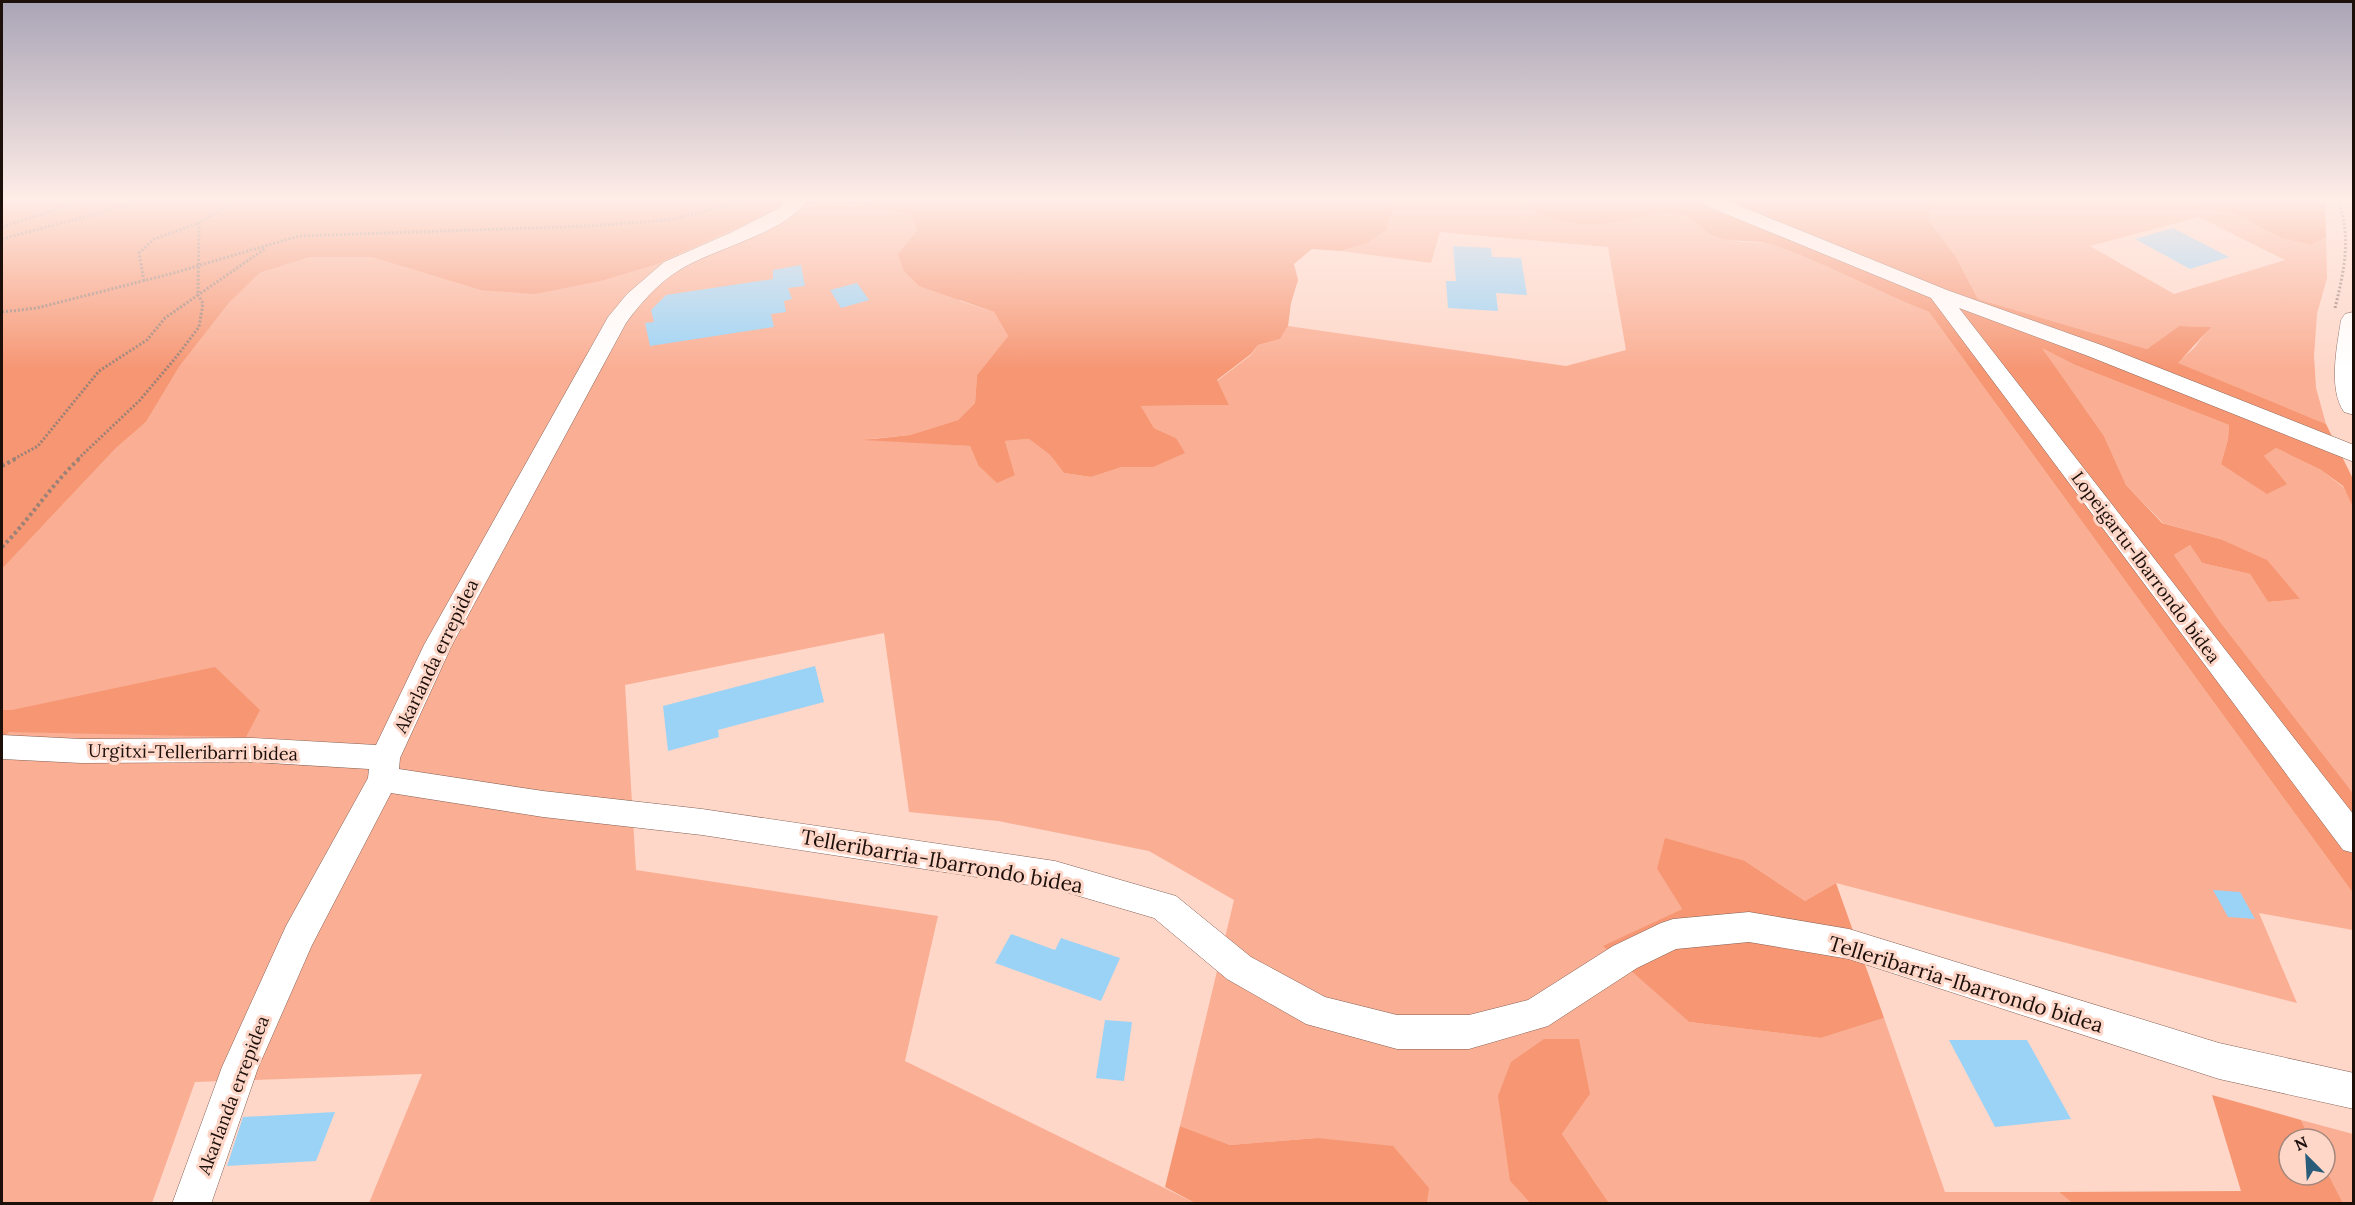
<svg xmlns="http://www.w3.org/2000/svg" width="2355" height="1205" font-family="Lora,serif">
<style>
.green{fill:#faae93;fill-rule:evenodd}
.forest{fill:#f69673}
.building{fill:#9bd3f6}
.lines{fill:none;stroke-linecap:round;stroke-linejoin:round}
.minor-casing{stroke:#836155;stroke-width:1}
.major-casing{stroke:#836155;stroke-width:1}
.path-far1{stroke:#9c8177;stroke-width:3;stroke-dasharray:2 2;stroke-linecap:butt}
.path{stroke:#9c8177;stroke-width:4;stroke-dasharray:3 3;stroke-linecap:butt}
.minor{fill:#fff;fill-rule:evenodd}
.major{fill:#fff;fill-rule:evenodd}
.labels{text-anchor:middle;dominant-baseline:central;stroke-width:6;stroke-linejoin:round;paint-order:stroke}
.street-label{font-size:18px;fill:#1d100b;stroke:#fed7c9}
.near-street-label{font-size:21px;fill:#1d100b;stroke:#fed7c9}
</style>
<rect width="100%" height="100%" fill="#fed7c9"/>
<path class="green" d="M1396 201H1522L1528 208 1598 224 1647 215 1678 214 1698 222 1716 237 1741 242 1770 243 1842 272 1929 312 2353 893V930L2259 913 2297 1003 1836 883 1805 901 1745 861 1657 869 1682 909 1604 946 1689 1022 1821 1038 1884 1018 1945 1192H2059L2074 1203H1609L1562 1134 1590 1094 1510 1181 1530 1203H1427L1428 1188 1317 1138 1230 1145 1180 1126 1234 900 1149 851 998 821 909 812 884 633 625 685 636 870 938 916 905 1061 1195 1203H369L422 1074 195 1082 152 1203H2V739L9 732 12 710H2V569L115 449 146 422 179 367 229 303 260 273 310 257H371L480 290 605 280 655 265 772 212 819 203 857 204 911 215 917 231 960 301 994 312 1008 336 977 375 975 403 958 420 910 435 870 439 970 446 978 465 1015 475 1005 441 1029 439 1050 455 1064 473 1091 477 1122 467H1153L1176 438 1154 428 1141 406 1229 405 1217 381 1251 355 1258 345 1280 339 1288 326 1566 366 1626 350 1608 247 1440 232 1431 263 1341 251C1373 241 1388 237 1396 201Z
M1937 201H2192L2217 211 2233 213 2281 238 2310 245 2326 237 2327 278 2317 314 2314 356 2316 388 2326 424 2177 363 2194 348 2210 327 2179 326 2147 349 1978 299 1956 257 1929 221V208ZM2199 217 2285 260 2174 294 2090 246Z
M2041 347 2075 365 2229 425 2228 439 2221 464 2264 456 2276 448 2321 470 2343 487 2354 507 2353 793 2221 623 2174 555 2190 545 2202 563 2250 574 2268 602 2300 599 2220 539 2163 523 2126 485 2104 436Z
M2301 1120 2353 1134V1203H2343L2325 1168V1139H2310Z"/>
<path class="forest" d="M2 201H1396L1386 230 1367 243 1341 251 1312 249 1294 264 1298 280 1291 303 1288 326 1280 339 1258 345 1251 354 1217 380 1229 405 1141 406 1154 428 1176 438 1185 453 1153 467H1122L1091 477 1064 473 1050 455 1029 439 1005 441 1015 475 997 483 978 465 970 446 864 440 910 435 958 420 975 403 977 375 1008 336 994 312 919 286 904 271 898 254 917 231 911 215 857 204 819 203 772 212 655 265 605 280 535 294 480 290 371 257H310L260 273 229 303 179 367 146 422 115 449 2 569Z
M1522 201H1937L1929 208V221L1956 257 1978 299 2147 349 2179 326 2211 327 2178 363 2326 424 2353 479V507L2343 486 2321 470 2276 448 2264 456 2287 484 2267 494 2221 464 2228 439 2229 425 2075 365 2042 348 2104 436 2126 485 2162 523 2220 539 2267 560 2300 599 2268 602 2250 574 2202 563 2190 545 2174 555 2221 623 2353 793V893L1929 312C1877 291 1827 264 1774 245 1757 239 1737 243 1719 238 1703 234 1694 215 1676 214 1649 212 1625 222 1599 224 1574 226 1540 219 1522 201Z
M2192 201H2325L2326 237 2311 245 2281 238 2233 213 2217 211Z
M215 667 260 710 246 737 9 732 2 739V710H12Z
M1665 838 1745 861 1805 901 1836 883 1884 1018 1821 1038 1689 1022 1603 946 1682 909 1657 869Z
M1544 1039H1579L1590 1094 1562 1134 1609 1203H1530L1510 1181 1498 1096 1511 1062Z
M2212 1095 2301 1120 2310 1139H2289V1175H2325V1168L2343 1203 2074 1204 2059 1192 2241 1191Z
M1180 1126 1230 1145 1317 1138 1393 1146 1429 1188 1427 1203H1195L1165 1187Z"/>
<path class="building" d="M2173 228 2229 257 2190 269 2135 239Z
M1453 246 1491 248 1492 257 1521 258 1527 295 1496 293 1498 311 1448 308 1446 281H1456Z
M801 265 805 286 788 288 792 299 784 301 786 312 771 314 774 327 650 346 645 323 654 322 651 310 666 295 773 279V270Z
M857 283 869 300 841 308 830 290Z
M815 666 824 702 718 730 719 737 668 751 663 706Z
M2213 890 2240 892 2255 919 2228 917Z
M1011 934 1055 950 1061 938 1120 958 1101 1001 995 963Z
M1105 1020 1132 1022 1124 1081 1096 1078Z
M1949 1040H2027L2071 1119 1995 1127Z
M335 1112 316 1161 227 1166 243 1117Z"/>
<g class="lines">
<defs>
<path id="minor" d="M787 201H807C784 234 711 249 678 271 657 284 640 304 626 323L452 645 400 758 399 769 543 791 702 809 1055 861 1176 896 1251 957 1325 997 1397 1015H1469L1528 1000 1613 946 1661 923 1673 919 1749 912 1849 929 2219 1043 2354 1073V1109L2219 1079 1849 959 1749 942 1676 949 1637 968 1548 1026 1469 1049H1397L1306 1024 1227 979 1154 918 1055 889 702 835 543 817 391 793 312 945 258 1068 211 1204H172L222 1067 286 926 368 778 369 769 252 762 81 763 2 759V735L81 739 252 738 376 745 424 645 608 317 627 294 664 262 730 233 779 208Z
M1702 201H1728L1947 290 2104 346 2354 445V462L2088 356 1959 308 2354 815V853L2343 850 1931 298 1704 205Z"/>
<path id="major" d="M2354 312V415L2344 412C2328 389 2337 346 2341 320L2345 314Z"/>
</defs>
<use href="#minor" class="minor-casing"/>
<use href="#major" class="major-casing"/>
<path class="path-far1" d="M2 227 81 201
M2 239 143 201
M144 281 139 253 154 239 199 223 235 201
M2335 308C2344 271 2352 237 2338 201
M2 312 37 308 170 274 299 236 587 226 669 220 746 201
M14 459 38 446 99 371 147 340 165 318 198 295 199 223
M78 459 140 400 177 356 199 327 203 303 198 295 266 248"/>
<path class="path" d="M2 466 17 458
M2 547C30 519 51 485 80 458"/>
<use href="#minor" class="minor"/>
<use href="#major" class="major"/>
</g>
<linearGradient id="sky" x2="0" y2="1"><stop stop-color="#a9a4b6"/><stop offset="0.54" stop-color="#ffede7"/><stop offset="1" stop-color="#ffede7" stop-opacity="0"/></linearGradient>
<rect width="2355" height="370" fill="url(#sky)"/>
<g class="labels">
<g class="street-label">
<text transform="translate(2146 567) rotate(53)">Lopeigartu-Ibarrondo bidea</text>
<text transform="translate(436 656) rotate(-64)">Akarlanda errepidea</text>
<text transform="translate(193 752) rotate(1)">Urgitxi-Telleribarri bidea</text>
<text transform="translate(233 1095) rotate(-69)">Akarlanda errepidea</text>
</g>
<g class="near-street-label">
<text transform="translate(942 861) rotate(10)">Telleribarria-Ibarrondo bidea</text>
<text transform="translate(1966 984) rotate(17)">Telleribarria-Ibarrondo bidea</text>
</g>
</g>
<rect width="2355" height="1205" fill="none" stroke="#1d100b" stroke-width="6"/>
<g transform="translate(2307 1157) rotate(336)"><circle r="28" fill="#fed7c9" stroke="#a4877d" stroke-width="1.5"/>
<path d="M0-4.5L10 22L0 15L-10 22Z" fill="#285c78"/>
<text y="-9" font-size="16" font-weight="bold" text-anchor="middle" fill="#1d100b">N</text>
</g>
</svg>
